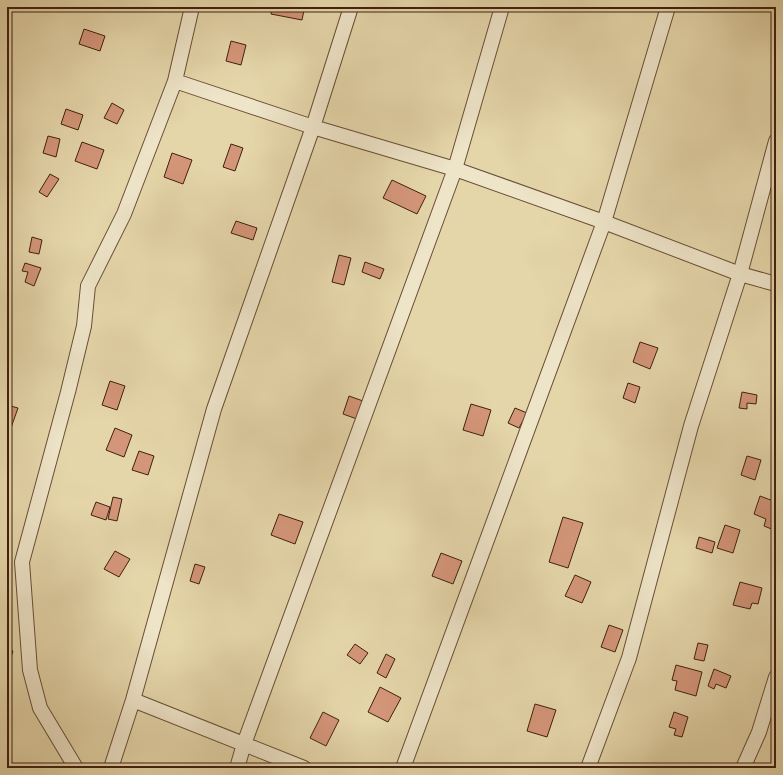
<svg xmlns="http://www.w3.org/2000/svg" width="783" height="775" font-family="Vollkorn,serif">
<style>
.building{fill:#d49679;stroke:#3f2010}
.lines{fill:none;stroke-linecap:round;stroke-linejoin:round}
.minor-casing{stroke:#684e36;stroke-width:16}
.minor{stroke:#eee4c8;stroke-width:14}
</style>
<rect width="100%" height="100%" fill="#e5d6aa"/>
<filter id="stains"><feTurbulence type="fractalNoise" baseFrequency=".005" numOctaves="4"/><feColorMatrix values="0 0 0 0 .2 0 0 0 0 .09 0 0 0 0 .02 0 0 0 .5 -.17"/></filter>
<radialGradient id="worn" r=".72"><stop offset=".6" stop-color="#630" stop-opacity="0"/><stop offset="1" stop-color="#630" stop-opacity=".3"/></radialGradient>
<path class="building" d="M272 7H291L304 10 302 20 271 14Z
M84 29 105 36 100 51 79 44Z
M231 41 246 45 241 65 226 61Z
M112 103 124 110 117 124 104 118Z
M66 109 83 115 78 130 61 124Z
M48 136 60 139 56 157 43 153Z
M82 142 104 150 97 169 75 161Z
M231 144 243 148 235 171 223 167Z
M172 153 192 160 183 184 164 177Z
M50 174 59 179 47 197 39 192Z
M392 180 426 196 417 214 383 198Z
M236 221 257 228 253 240 231 233Z
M32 237 42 240 39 254 29 252Z
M339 255 351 258 344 285 332 282Z
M365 262 384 269 380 279 362 272Z
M25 263 41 268 34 286 25 282 28 272 22 271Z
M640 342 658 348 650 369 633 362Z
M110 381 125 386 117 410 102 405Z
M628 383 640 387 635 403 623 398Z
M742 392 757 395 756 404 747 403V409L739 408Z
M349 396 363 401 357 419 343 414Z
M471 404 491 410 483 436 463 430Z
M7 405 18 408 7 439Z
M515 408 527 413 519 428 508 423Z
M115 428 132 435 124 457 106 450Z
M139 451 154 456 148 475 132 470Z
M747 456 761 460 755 480 741 475Z
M760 496 776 502 774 530 764 526 766 519 754 514Z
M113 497 122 499 117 521 108 519Z
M96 502 110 507 106 520 91 515Z
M279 514 303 522 295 544 271 535Z
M563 517 583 523 568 568 549 562Z
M725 525 740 530 733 553 717 548Z
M699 537 715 542 712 553 696 548Z
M115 551 130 559 119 577 104 569Z
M441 553 462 561 453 584 432 576Z
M195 564 205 567 199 584 190 581Z
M575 575 591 582 582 603 565 596Z
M740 582 762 588 758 604 752 603 750 609 733 605Z
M609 625 623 630 615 652 601 647Z
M698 643 708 645 704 661 694 659Z
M355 644 368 653 360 664 347 655Z
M7 649 13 651 7 669Z
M386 654 395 659 386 678 377 673Z
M676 665 702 672 696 696 675 690 677 681 672 680Z
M714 669 731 676 726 688 716 684 714 689 708 686Z
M380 687 401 698 388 722 368 712Z
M535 704 556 710 547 737 527 731Z
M323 712 339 720 326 746 310 738Z
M674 712 688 717 682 737 674 735 676 729 669 727Z"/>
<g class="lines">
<defs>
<path id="minor" d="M351 7 313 127 455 169 604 222 740 274 776 284
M133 700 304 768
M76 768 40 708 30 670 22 562 68 392 84 326 88 286 124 214 175 81 192 7
M111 768 133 700 214 409 313 127 175 81
M237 768 244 744 455 169 502 7
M403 768 604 222 668 7
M588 768 629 658 691 426 740 274 776 141
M743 768 759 732 776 677"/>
</defs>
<use href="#minor" class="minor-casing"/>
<use href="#minor" class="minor"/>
</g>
<rect width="783" height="775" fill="none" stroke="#e5d6aa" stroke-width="24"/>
<rect x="8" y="8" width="767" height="759" fill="none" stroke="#3f2010" stroke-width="2"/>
<rect x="12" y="12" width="759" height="751" fill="none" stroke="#3f2010"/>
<rect width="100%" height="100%" filter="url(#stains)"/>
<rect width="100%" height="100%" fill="url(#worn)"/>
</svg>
